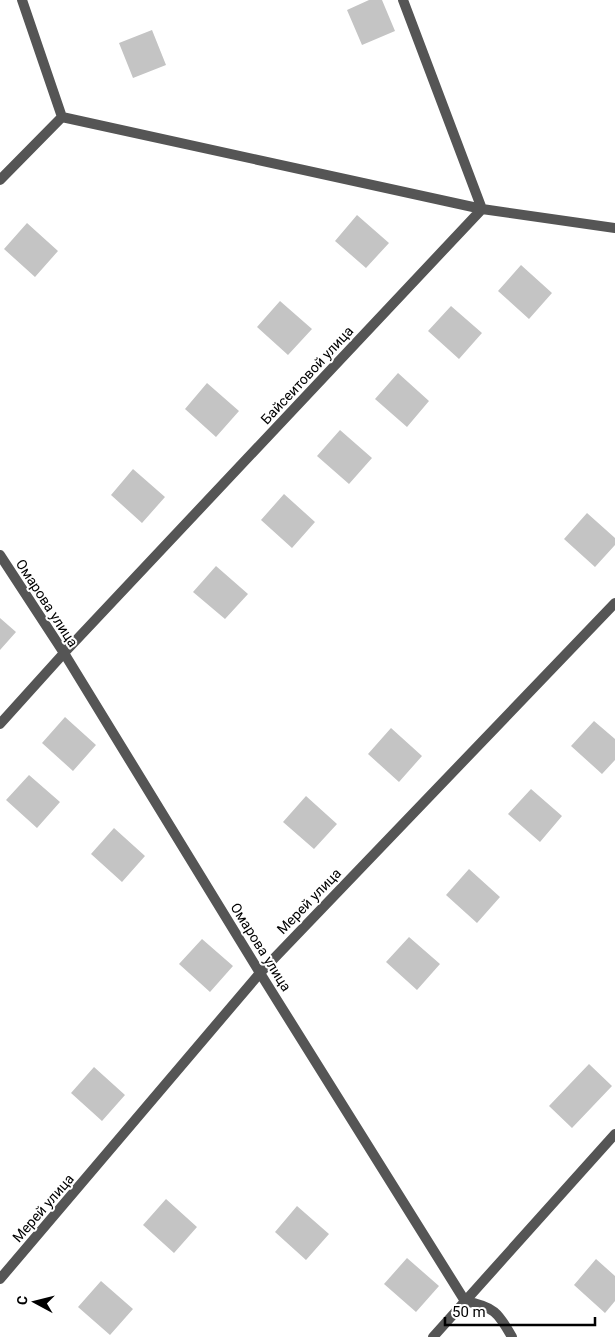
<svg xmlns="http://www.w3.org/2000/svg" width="615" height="1337" font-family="Roboto,sans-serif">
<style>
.building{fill:#c4c4c4}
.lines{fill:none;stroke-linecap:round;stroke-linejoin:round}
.street{stroke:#555;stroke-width:10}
.labels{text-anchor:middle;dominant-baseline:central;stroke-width:4;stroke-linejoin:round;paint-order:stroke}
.street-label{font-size:14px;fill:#000;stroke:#fff}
</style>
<rect width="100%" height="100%" fill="#fff"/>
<path class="building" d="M369 0H382L395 31 362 45 347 10Z
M152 30 166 65 133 78 119 43Z
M357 215 389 243 366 268 335 241Z
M27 223 58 251 35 277 4 249Z
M521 265 552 293 529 319 498 291Z
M280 301 312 329 288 355 257 327Z
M451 306 482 333 459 359 428 331Z
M398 373 429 401 407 427 375 399Z
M207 383 239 411 216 437 185 409Z
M340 430 372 458 349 484 317 456Z
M133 469 165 497 142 523 111 495Z
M284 494 315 522 292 548 261 520Z
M587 513 615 538V545L595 567 564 539Z
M216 566 248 594 225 619 193 592Z
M0 618 16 632 0 650Z
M65 717 96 745 73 771 42 743Z
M594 721 615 739V760L602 774 571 746Z
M391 728 422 756 399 782 368 754Z
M29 775 60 802 37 828 6 800Z
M531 789 562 816 540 842 508 814Z
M306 796 337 824 314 849 283 822Z
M114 828 145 856 122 882 91 854Z
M469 869 500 897 477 923 446 895Z
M409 937 440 964 417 990 386 962Z
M202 939 233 966 210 992 179 964Z
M589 1064 612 1086 572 1128 549 1106Z
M94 1067 125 1095 102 1121 71 1093Z
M166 1199 197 1227 174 1253 143 1225Z
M297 1206 329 1234 306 1260 275 1232Z
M407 1258 439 1286 416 1312 384 1284Z
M596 1259 615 1276V1301L605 1313 574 1285Z
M101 1281 133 1309 110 1335 78 1307Z"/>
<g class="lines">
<path class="street" d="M62 117 482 209 615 228
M0 180 62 117 22 0
M0 555 64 653 260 973 465 1301C494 1307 498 1312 512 1337
M0 724 64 653 482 209 403 0
M0 1279 260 973 615 603
M433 1337 615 1134"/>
</g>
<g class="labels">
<g class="street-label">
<text transform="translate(307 375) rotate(-47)">Байсеитовой улица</text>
<text transform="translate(47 603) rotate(57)">Омарова улица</text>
<text transform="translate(309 901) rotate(-46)">Мерей улица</text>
<text transform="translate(261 947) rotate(58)">Омарова улица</text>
<text transform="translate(43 1208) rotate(-49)">Мерей улица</text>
</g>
</g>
<g transform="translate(35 1302) rotate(277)" stroke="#ffffff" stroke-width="4" paint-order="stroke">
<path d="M0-4L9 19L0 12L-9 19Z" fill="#000000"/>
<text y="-8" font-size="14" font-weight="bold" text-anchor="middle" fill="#000000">С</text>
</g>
<path d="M445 1317v8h150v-8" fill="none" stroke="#000000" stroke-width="2.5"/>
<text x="452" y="1317" font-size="15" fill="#000000" stroke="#ffffff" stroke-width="4" paint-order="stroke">50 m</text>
</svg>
